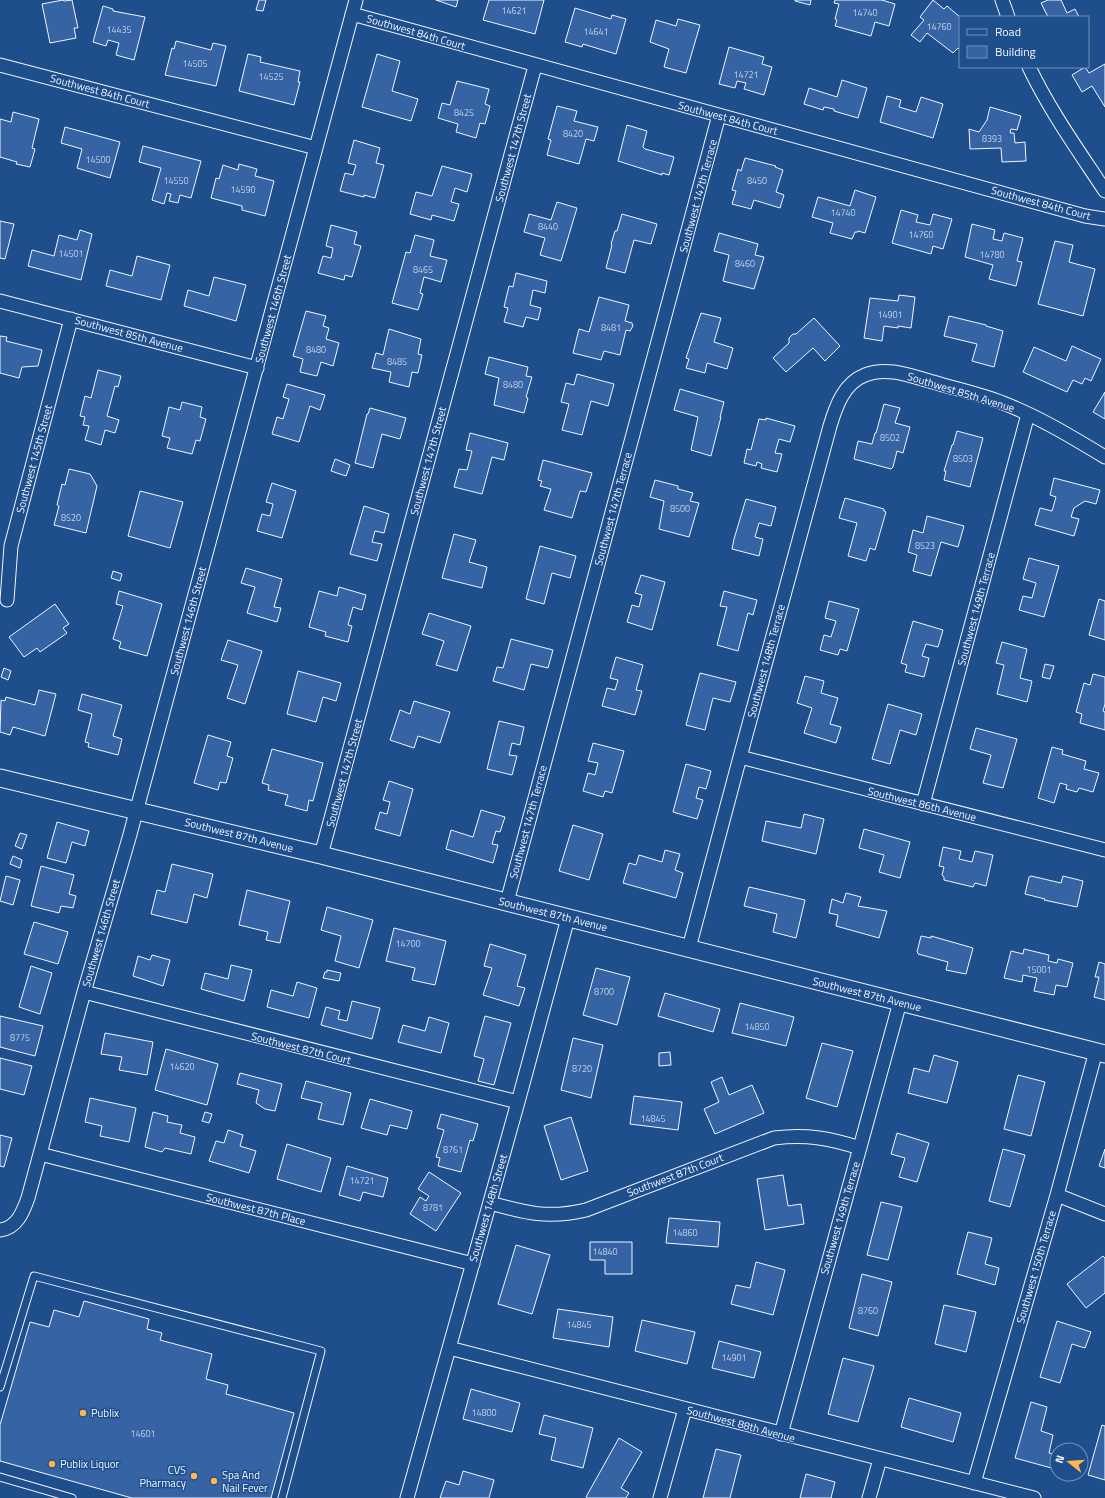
<svg xmlns="http://www.w3.org/2000/svg" width="1105" height="1498" font-family="'Titillium Web',sans-serif">
<style>
.building{fill:#3563a3;stroke:#f2f6ff}
.lines{fill:none;stroke-linecap:round;stroke-linejoin:round}
.service-casing{stroke:#f2f6ff;stroke-width:9}
.minor-casing{stroke:#f2f6ff;stroke-width:15}
.tertiary-casing{stroke:#f2f6ff;stroke-width:19}
.service{stroke:#1f4e8c;stroke-width:7}
.minor{stroke:#1f4e8c;stroke-width:13}
.tertiary{stroke:#1f4e8c;stroke-width:17}
.poi-dot{fill:#ffb74d;stroke:#1f4e8c;stroke-width:1.5}
.labels{text-anchor:middle;dominant-baseline:central;stroke-width:3;stroke-linejoin:round;paint-order:stroke}
.number-label{font-size:9px;fill:#c3d1e8}
.street-label{font-size:11px;fill:#f2f6ff;stroke:#1f4e8c}
.poi-label{font-size:11px;fill:#f2f6ff;stroke:#1f4e8c;text-anchor:start}
</style>
<rect width="100%" height="100%" fill="#1f4e8c"/>
<path class="building" d="M63 0 64 1 72 0 78 28H74L76 38 50 43 42 4Z
M259 0H266L263 11 256 10Z
M436 0H458L456 7Z
M489 0H544L535 34 483 20Z
M795 0H811L810 5 795 1Z
M835 0H882L895 4 889 26 875 22 871 36 835 26 837 20 835 19 839 4 834 3Z
M933 0 944 9 947 6 960 17V50L958 48 953 53 927 33 920 42 911 35 924 20 920 17Z
M1048 0H1061L1067 13 1075 9 1079 17H1048L1041 3Z
M103 6 113 9V11L145 17 134 60 116 55 119 43 108 40 106 46 93 42Z
M575 8 611 19 612 15 626 19 616 54 583 44 582 47 565 42Z
M678 19 700 25 686 73 664 67 669 49 650 42 656 20 676 26Z
M176 41 211 50 213 43 226 46 216 86 165 75 172 48 174 49Z
M729 47 764 57 762 64 772 67 764 95 744 89 746 83 737 81 735 88 719 84Z
M248 54 261 57 260 62 300 71 298 82H300L294 105 239 91Z
M377 54 400 61 392 91 418 99 411 121 362 107Z
M1105 64V107L1092 86 1082 92 1072 75 1085 67 1089 73Z
M842 80 867 88 858 118 834 111V109L824 107 823 110 804 104 809 88 837 97Z
M457 81 489 89 485 104 490 106 485 124 480 123 476 138 456 132 458 124 438 118 442 103 450 105Z
M887 96 901 100 899 107 916 112 921 97 943 104 933 138 880 122Z
M557 106 577 111 574 121 598 127 594 141 586 139 579 164 547 155 551 140 548 139Z
M990 107 1021 116 1017 130 1011 129 1010 133H1014L1015 143 1025 142 1026 161 1002 162 1001 148 970 149 969 129 979 132 987 120Z
M13 112 39 119 32 148 35 149 30 167 16 164 17 162 0 157V119L11 122Z
M627 125 647 131 643 147 645 149 674 157 669 175 662 173V175L618 161Z
M65 127 120 142 110 178 77 168 82 149 61 143Z
M354 140 380 148 376 163 384 165 375 198 364 195V197L340 191 345 173 353 175 356 165 348 163Z
M143 146 201 161 191 198 180 195 178 203 169 201 171 194 167 193 164 204 152 200 161 168 139 162Z
M745 158 776 166 775 167 783 170 776 192 784 195 780 208 754 200 751 209 732 204 736 191 732 190 738 169 741 171Z
M239 164 257 169 255 176 274 181 265 216 242 210V206L211 198 216 178 219 179 223 165 238 170Z
M442 166 472 174 467 192 455 188 451 202 459 204 454 221 432 215 431 220 410 214 416 192 432 196Z
M855 190 876 197 865 233 858 231V232H855L852 239 830 233 833 223 812 217 818 197 850 206Z
M557 202 577 208 561 261 540 255 545 238 524 232 529 214 551 220Z
M901 210 918 215 916 222 930 225 933 214 952 219 943 249 933 246 931 254 892 243Z
M622 214 657 224 651 244 634 240 625 273 606 268 612 245 611 244 615 231H617Z
M0 221 14 224 5 259 0 258Z
M972 224 995 230 993 239 1002 241 1004 233 1023 238 1017 261 1022 262 1016 286 989 279 993 265 965 257Z
M331 225 357 232 354 244 361 246 352 277 345 275 344 280 318 273 323 256 331 258 333 248 326 246Z
M80 230 92 234 81 280 28 266 32 250 54 256 59 235 77 240Z
M719 233 758 244 755 255 764 257 754 289 723 281 729 255 714 251Z
M415 235 434 240 430 256 447 260 441 282 424 277 420 293 423 294 418 310 392 303 406 252 410 253Z
M1055 241 1073 245 1069 262 1095 269 1083 316 1038 304Z
M137 256 170 265 161 300 106 286 110 270 132 276Z
M516 273 547 281 545 293 533 290 530 305 541 308 538 320 526 317 523 327 504 322 508 308 504 307 509 286 513 287Z
M214 277 246 285 236 321 184 306 188 290 209 296Z
M899 295 915 297 911 328 898 326V328L884 326 882 341 864 338 870 298 898 301Z
M599 297 629 305 625 321 632 323 633 326 630 331 626 330 620 355 604 351 601 360 573 353 579 329 589 332Z
M306 311 326 316 323 326 329 328 326 339 339 343 333 366 321 362 317 376 300 372 303 359 293 356Z
M701 313 721 318 714 342 733 348 727 369 707 363 705 373 686 368 689 359 686 358Z
M949 316 986 325V326L1003 331 994 367 972 361 977 344 944 336Z
M814 318 840 346 825 361 813 348 786 372 773 358 789 343V338L793 334H796Z
M389 329 421 339 418 354 422 355 418 373 412 372 409 387 389 382 391 372 372 368 376 353 383 355Z
M0 336 7 337 6 341 42 350 38 366 22 367 19 378 0 373Z
M1072 346 1101 359 1091 381 1085 378 1082 384 1073 380 1067 392 1023 372 1034 347 1066 361Z
M489 357 528 367 526 376 532 377 526 397 528 398 524 413 494 405 499 378 485 374Z
M98 370 121 376 118 387 115 386 107 416 119 420 115 433 105 430 101 445 85 440 89 426 83 425 85 417 80 416 85 396 91 398Z
M577 374 614 384 608 406 591 401 582 435 562 430 569 404 561 402 566 383 574 385Z
M287 384 325 395 320 410 310 406 299 442 272 434 277 417 283 419 289 399 283 397Z
M680 389 724 402 720 417H721L711 456 691 450 698 417 674 410Z
M1105 392V419L1093 412Z
M182 402 202 407 200 417 206 419 200 441 196 440 192 454 167 448 170 438 162 436 169 407 180 410Z
M884 404 900 408 895 423 910 427 903 453 897 451 893 467 891 469 854 459 858 441 872 444 875 433H876Z
M370 408 406 418 400 439 382 434 373 468 355 463 367 414H368Z
M766 418 795 426 790 442 779 439 775 453 782 454 777 472 761 468 762 464 757 462 756 466 744 463 747 449 751 450 759 419 766 420Z
M957 431 983 438 970 487 944 480 946 471H944L952 445H953Z
M470 433 508 443 504 460 492 457 482 494 454 487 459 469 467 470 472 451 466 450Z
M335 459 350 465 346 476 331 471Z
M543 460 592 473 586 492 580 491 572 518 544 510 551 489 540 486 542 481 538 480Z
M69 469 90 474 97 486 86 533 54 525 59 506 57 505 62 484 65 485Z
M1054 478 1100 490 1096 504 1085 501 1074 508 1071 517 1079 519 1074 536 1035 525 1040 508 1052 511 1056 497 1050 495Z
M655 480 678 486V489L693 493 690 501 699 503 689 537 659 529 664 501 650 497Z
M272 483 296 491 282 538 257 531 262 514 270 516 273 504 266 502Z
M140 491 183 502 170 548 128 536Z
M845 498 884 509V511L886 512 875 550 870 548 866 561 848 556 857 523 839 518Z
M746 499 776 507 771 526 759 523 755 537 763 539 759 556 732 549 734 539Z
M364 506 389 514 384 533 375 531 372 542 382 544 377 561 350 554Z
M927 516 964 526 958 547 941 542 931 576 913 571 917 555 908 552 913 530 923 533Z
M454 534 476 540 469 562 487 567 482 588 442 578Z
M540 546 576 556 570 578 552 573 544 604 526 599Z
M1029 558 1059 566 1044 617 1019 610 1023 596 1032 598 1036 583 1023 579Z
M246 568 282 579 274 607 281 608 277 622 247 613 255 587 241 583Z
M113 571 122 574 120 581 111 578Z
M641 575 665 582 652 630 627 622 632 605 639 607 642 595 635 593Z
M339 587 366 595 362 610 353 607 348 625 352 626 348 642 325 636 326 632 309 627 319 591 337 596Z
M119 591 162 604 147 656 119 648 121 642 113 639 123 606 116 604Z
M724 591 757 600 753 615 748 613 738 651 717 645 727 607 720 606Z
M1099 599 1105 601V640L1089 635Z
M829 601 859 609 847 651 840 649 838 655 820 650 824 635 831 637 836 621 825 618Z
M55 604 69 624 63 628 67 633 40 652 37 648 24 657 9 637Z
M429 613 471 626 457 671 436 665 444 641 422 634Z
M913 621 943 630 938 647 926 644 922 656 929 658 924 677 905 672 907 665 901 663Z
M511 639 553 650 548 668 531 664 524 690 493 681 497 667 503 668Z
M228 640 262 651 245 704 227 698 238 665 221 660Z
M1002 642 1027 649 1020 678 1032 681 1027 702 997 694 1004 665 996 663Z
M616 657 643 665 636 690 642 691 635 715 602 706 607 688 615 690 618 680 610 678Z
M1045 664 1054 666 1050 679 1042 677Z
M4 668 11 671 8 680 1 677Z
M298 671 341 683 336 701 323 697 316 722 287 714Z
M700 673 736 682 730 702 713 698 705 730 686 725Z
M1093 674 1105 677V704L1103 711 1105 712V730L1080 723 1082 714 1076 712 1084 683 1090 685Z
M805 676 824 681 821 693 838 698 830 724 841 727 836 743 804 733 812 708 797 703Z
M39 690 56 694 45 736 13 727 10 735 0 732 1 700 5 701 6 697 35 705Z
M82 694 122 705 113 736 122 739 118 755 88 747 89 743 85 742 92 714 78 710Z
M414 701 450 712 440 743 418 736 414 748 390 740 400 710 410 714Z
M888 704 922 714 916 735 900 730 890 764 872 759Z
M499 721 524 727 520 745 512 743 509 755 517 756 512 775 487 769Z
M976 728 1017 739 1003 788 983 783 991 755 970 749Z
M208 735 231 742 227 756 233 758 226 783 220 782 218 790 194 783Z
M593 743 624 751 612 793 605 791 603 797 583 791 588 773 595 775 598 763 588 761Z
M1052 747 1063 750 1062 754 1086 761 1084 769 1099 773 1093 792 1079 788 1077 792 1066 789 1067 785 1060 783 1054 803 1038 798Z
M272 749 323 763 313 801 309 800 307 811 285 805 288 795 268 790 269 785 262 783Z
M686 764 711 771 706 789 699 787 696 798 703 800 697 819 673 812Z
M389 781 413 789 400 836 375 829 380 812 387 814 390 802 383 800Z
M481 810 505 817 500 832 496 831 492 844 498 845 493 863 446 849 451 830 473 837Z
M804 814 824 819 816 854 762 841 766 821 801 828Z
M57 822 89 831 85 846 72 842 66 863 47 858Z
M573 825 603 834 589 880 559 871Z
M864 829 910 842 900 878 879 872 884 855 859 848Z
M20 833 27 835 22 849 15 846Z
M943 847 961 851 959 859 972 862 975 851 993 855 986 886 975 883 973 887 944 880V877L942 875 944 867 939 866Z
M665 850 680 854 675 870 683 873 676 898 623 883 629 863 636 865 639 855 662 862Z
M13 856 22 860 20 868 10 864Z
M172 864 213 874 207 898 194 894 187 923 151 914 157 890 165 892Z
M41 866 74 875 69 894 76 896 73 908 61 906 59 913 31 906Z
M6 876 20 880 13 905 0 901Z
M1031 876 1061 883 1063 876 1083 881 1077 907 1044 900 1045 899 1025 894 1029 877Z
M749 887 805 900 796 938 773 932 777 914 744 906Z
M247 890 290 901 280 943 266 940 268 932 239 925Z
M846 893 861 897 858 906 887 911 879 938 836 926 838 915 829 913 832 899 843 903Z
M327 907 373 920 359 968 335 961 341 936 321 930Z
M34 922 68 932 58 964 24 954Z
M394 928 446 941 435 985 412 980 415 968 386 961Z
M921 936 931 938V936L973 948 966 974 946 970 948 962 918 954V953L917 952Z
M490 944 526 955 517 986 525 988 519 1006 483 995 492 968 484 966Z
M1024 949 1049 955 1048 961 1057 963 1058 959 1073 963 1067 987 1056 985 1054 995 1034 991 1037 978 1023 975 1022 982 1004 978 1011 951 1023 954Z
M152 955 170 960 163 986 133 976 138 956 150 960Z
M1099 962 1105 964V1000L1094 997 1099 977H1095Z
M231 965 252 970 244 1001 201 989 205 973 228 979Z
M31 966 52 973 40 1014 19 1007Z
M596 968 630 977 617 1025 583 1015Z
M327 970 341 973 339 981 323 978 325 972H327Z
M297 982 317 988 309 1018 267 1007 271 990 293 996Z
M665 993 720 1009 713 1032 658 1016Z
M352 1001 380 1008 372 1039 321 1025 326 1007 340 1011 338 1019 347 1021Z
M740 1003 794 1017 786 1046 732 1033Z
M0 1016 43 1026 35 1056 0 1047Z
M485 1016 511 1023 494 1085 478 1081 484 1059 474 1056Z
M429 1017 449 1023 441 1053 398 1042 403 1025 425 1031Z
M105 1033 153 1042 147 1075 119 1070 122 1057 101 1054Z
M573 1038 603 1045 591 1098 561 1090Z
M822 1043 853 1051 837 1107 806 1098Z
M166 1049 218 1064 207 1105 155 1090Z
M670 1052 671 1065 659 1066V1053Z
M934 1055 958 1062 947 1103 908 1093 914 1068 929 1072Z
M0 1058 32 1066 24 1095 0 1089Z
M240 1073 282 1084 275 1111 265 1109 256 1103 259 1090 237 1084Z
M1018 1075 1045 1082 1031 1136 1004 1129Z
M722 1077 729 1095 752 1085 764 1113 715 1134 704 1109 719 1102 711 1082Z
M306 1081 351 1093 343 1125 318 1119 322 1103 301 1098Z
M634 1096 682 1102 678 1130 630 1124Z
M90 1098 136 1108 129 1142 100 1136 102 1126 85 1122Z
M370 1099 412 1111 407 1129 390 1125 387 1135 361 1128Z
M153 1112 168 1116 167 1122 182 1125 180 1133 195 1137 191 1154 165 1148 162 1152 145 1147Z
M205 1112 212 1114 209 1123 202 1121Z
M441 1114 478 1124 473 1141 470 1140 461 1172 438 1166 440 1158 436 1157 444 1130 437 1128Z
M571 1117 588 1171 561 1180 544 1126Z
M228 1130 243 1135 240 1146 256 1151 249 1173 209 1161 216 1141 224 1143Z
M897 1133 929 1143 917 1182 899 1177 905 1158 891 1154Z
M0 1135 12 1138 4 1167 0 1166Z
M287 1144 331 1158 321 1192 277 1179Z
M1003 1149 1025 1155 1010 1207 989 1201Z
M1105 1149V1168L1099 1166Z
M347 1166 388 1178 383 1197 363 1192 360 1201 339 1195Z
M429 1172 461 1193 436 1231 410 1214 420 1197 426 1201 429 1196 418 1189Z
M783 1175 788 1206 801 1204 804 1224 765 1230 757 1179Z
M881 1202 902 1207 888 1260 867 1255Z
M669 1218 720 1222 718 1247 666 1243Z
M968 1232 992 1238 985 1264 999 1268 995 1285 957 1274Z
M590 1242H632V1274H605V1260H590Z
M516 1245 550 1255 532 1314 498 1304Z
M1103 1256 1105 1258V1293L1086 1308 1067 1284Z
M756 1262 785 1270 773 1315 731 1304 736 1285 750 1288Z
M862 1274 892 1282 878 1336 849 1328Z
M84 1301 149 1319 147 1329 162 1333 160 1340 212 1354 206 1379 228 1385 226 1394 294 1413 271 1498H132L0 1461V1425L30 1322 49 1327 54 1310 79 1317Z
M944 1305 976 1312 966 1352 935 1344Z
M558 1309 613 1317 609 1347 553 1338Z
M642 1320 695 1332 687 1364 635 1351Z
M1057 1321 1091 1332 1085 1348 1072 1344 1060 1383 1040 1377Z
M719 1341 761 1352 754 1378 712 1368Z
M843 1358 874 1366 858 1422 828 1414Z
M471 1389 520 1403 512 1432 463 1419Z
M909 1398 961 1413 953 1442 901 1427Z
M1031 1402 1047 1407 1041 1431 1053 1435 1049 1453 1057 1455 1055 1469 1015 1458Z
M544 1415 593 1428 583 1468 551 1460 556 1438 539 1434Z
M1102 1425 1105 1426V1480L1088 1475Z
M619 1438 642 1452 621 1488 629 1493 626 1498H588L586 1497Z
M716 1449 741 1455 730 1498H703Z
M463 1471 494 1480 489 1498H440L446 1481 459 1485Z
M806 1474 835 1482 831 1498H800Z"/>
<g class="lines">
<defs>
<path id="service" d="M0 1387 34 1276 321 1351 282 1498
M0 1477 72 1498"/>
<path id="minor" d="M1002 0 1008 17
M352 14 1085 216 1105 219
M0 65 316 148
M1029 67C1050 111 1078 150 1105 191
M0 301 257 368
M7 600 11 546 71 319
M740 757 1105 850
M923 804 1028 414
M321 855 535 66
M507 902 719 115
M689 948 740 757 830 426C836 406 844 383 865 375 887 366 911 376 933 382 956 389 980 394 1003 403 1039 417 1072 437 1105 457
M84 992 518 1102
M40 1154 473 1264
M1057 1195 1105 1214
M490 1203C526 1213 548 1219 586 1210L774 1138C806 1134 829 1138 860 1148
M0 1230C17 1228 23 1212 28 1198L84 992 129 838 356 0
M449 1348 1034 1498
M781 1434 900 1002
M974 1483 1057 1195 1096 1051
M407 1498 518 1102 568 918
M660 1498 685 1409
M869 1498 880 1459"/>
<path id="tertiary" d="M0 778 321 855 1105 1054"/>
</defs>
<use href="#service" class="service-casing"/>
<use href="#minor" class="minor-casing"/>
<use href="#tertiary" class="tertiary-casing"/>
<use href="#service" class="service"/>
<use href="#minor" class="minor"/>
<use href="#tertiary" class="tertiary"/>
</g>
<g class="poi-dot">
<circle cx="83" cy="1413" r="4"/>
<circle cx="52" cy="1464" r="4"/>
<circle cx="194" cy="1476" r="4"/>
<circle cx="214" cy="1481" r="4"/>
</g>
<g class="labels">
<g class="number-label">
<text x="514" y="10">14621</text>
<text x="865" y="12">14740</text>
<text x="939" y="26">14760</text>
<text x="119" y="29">14435</text>
<text x="596" y="31">14641</text>
<text x="195" y="63">14505</text>
<text x="746" y="74">14721</text>
<text x="271" y="76">14525</text>
<text x="464" y="112">8425</text>
<text x="573" y="133">8420</text>
<text x="992" y="138">8393</text>
<text x="98" y="159">14500</text>
<text x="176" y="180">14550</text>
<text x="757" y="180">8450</text>
<text x="243" y="189">14590</text>
<text x="843" y="212">14740</text>
<text x="548" y="226">8440</text>
<text x="921" y="234">14760</text>
<text x="71" y="253">14501</text>
<text x="992" y="254">14780</text>
<text x="745" y="263">8460</text>
<text x="423" y="269">8465</text>
<text x="890" y="314">14901</text>
<text x="611" y="327">8481</text>
<text x="316" y="349">8480</text>
<text x="397" y="361">8485</text>
<text x="513" y="384">8480</text>
<text x="890" y="437">8502</text>
<text x="963" y="458">8503</text>
<text x="680" y="508">8500</text>
<text x="71" y="517">8520</text>
<text x="925" y="545">8523</text>
<text x="408" y="943">14700</text>
<text x="1039" y="969">15001</text>
<text x="604" y="991">8700</text>
<text x="757" y="1026">14850</text>
<text x="20" y="1037">8775</text>
<text x="182" y="1066">14620</text>
<text x="582" y="1068">8720</text>
<text x="653" y="1118">14845</text>
<text x="453" y="1149">8761</text>
<text x="362" y="1180">14721</text>
<text x="433" y="1207">8781</text>
<text x="685" y="1232">14860</text>
<text x="605" y="1251">14840</text>
<text x="868" y="1310">8760</text>
<text x="579" y="1324">14845</text>
<text x="734" y="1357">14901</text>
<text x="484" y="1412">14800</text>
<text x="143" y="1433">14601</text>
</g>
<g class="street-label">
<text transform="translate(416 32) rotate(16)">Southwest 84th Court</text>
<text transform="translate(100 91) rotate(15)">Southwest 84th Court</text>
<text transform="translate(728 118) rotate(15)">Southwest 84th Court</text>
<text transform="translate(513 148) rotate(-75)">Southwest 147th Street</text>
<text transform="translate(698 196) rotate(-75)">Southwest 147th Terrace</text>
<text transform="translate(1041 203) rotate(15)">Southwest 84th Court</text>
<text transform="translate(273 309) rotate(-75)">Southwest 146th Street</text>
<text transform="translate(129 334) rotate(15)">Southwest 85th Avenue</text>
<text transform="translate(961 392) rotate(17)">Southwest 85th Avenue</text>
<text transform="translate(34 459) rotate(-75)">Southwest 145th Street</text>
<text transform="translate(428 461) rotate(-75)">Southwest 147th Street</text>
<text transform="translate(613 509) rotate(-75)">Southwest 147th Terrace</text>
<text transform="translate(976 609) rotate(-75)">Southwest 149th Terrace</text>
<text transform="translate(188 621) rotate(-75)">Southwest 146th Street</text>
<text transform="translate(766 661) rotate(-75)">Southwest 148th Terrace</text>
<text transform="translate(344 773) rotate(-75)">Southwest 147th Street</text>
<text transform="translate(922 804) rotate(14)">Southwest 86th Avenue</text>
<text transform="translate(528 822) rotate(-75)">Southwest 147th Terrace</text>
<text transform="translate(239 835) rotate(14)">Southwest 87th Avenue</text>
<text transform="translate(553 914) rotate(14)">Southwest 87th Avenue</text>
<text transform="translate(101 933) rotate(-74)">Southwest 146th Street</text>
<text transform="translate(867 994) rotate(14)">Southwest 87th Avenue</text>
<text transform="translate(301 1048) rotate(14)">Southwest 87th Court</text>
<text transform="translate(675 1175) rotate(-21)">Southwest 87th Court</text>
<text transform="translate(488 1208) rotate(-74)">Southwest 148th Street</text>
<text transform="translate(256 1209) rotate(14)">Southwest 87th Place</text>
<text transform="translate(840 1218) rotate(-74)">Southwest 149th Terrace</text>
<text transform="translate(1036 1267) rotate(-74)">Southwest 150th Terrace</text>
<text transform="translate(741 1424) rotate(15)">Southwest 88th Avenue</text>
</g>
<g class="poi-label">
<text x="91" y="1413">Publix</text>
<text x="60" y="1464">Publix Liquor</text>
<text x="186" y="1470" text-anchor="end">CVS<tspan x="186" dy="13">Pharmacy</tspan></text>
<text x="222" y="1475">Spa And<tspan x="222" dy="13">Nail Fever</tspan></text>
</g>
</g>
<rect x="959" y="16" width="130" height="52" fill="#1f4e8c" stroke="#7391ba"/>
<rect x="967" y="29" width="20" height="6" fill="#1f4e8c" stroke="#7391ba"/>
<text x="995" y="36" font-size="12" fill="#f2f6ff">Road</text>
<rect x="967" y="46" width="20" height="12" fill="#3563a3" stroke="#7391ba"/>
<text x="995" y="56" font-size="12" fill="#f2f6ff">Building</text>
<g transform="translate(1069 1462) rotate(287)"><circle r="19" fill="#1f4e8c" stroke="#7391ba"/>
<path d="M0-3L7 15L0 10L-7 15Z" fill="#ffb74d"/>
<text y="-6" font-size="11" font-weight="bold" text-anchor="middle" fill="#f2f6ff">N</text>
</g>
</svg>
